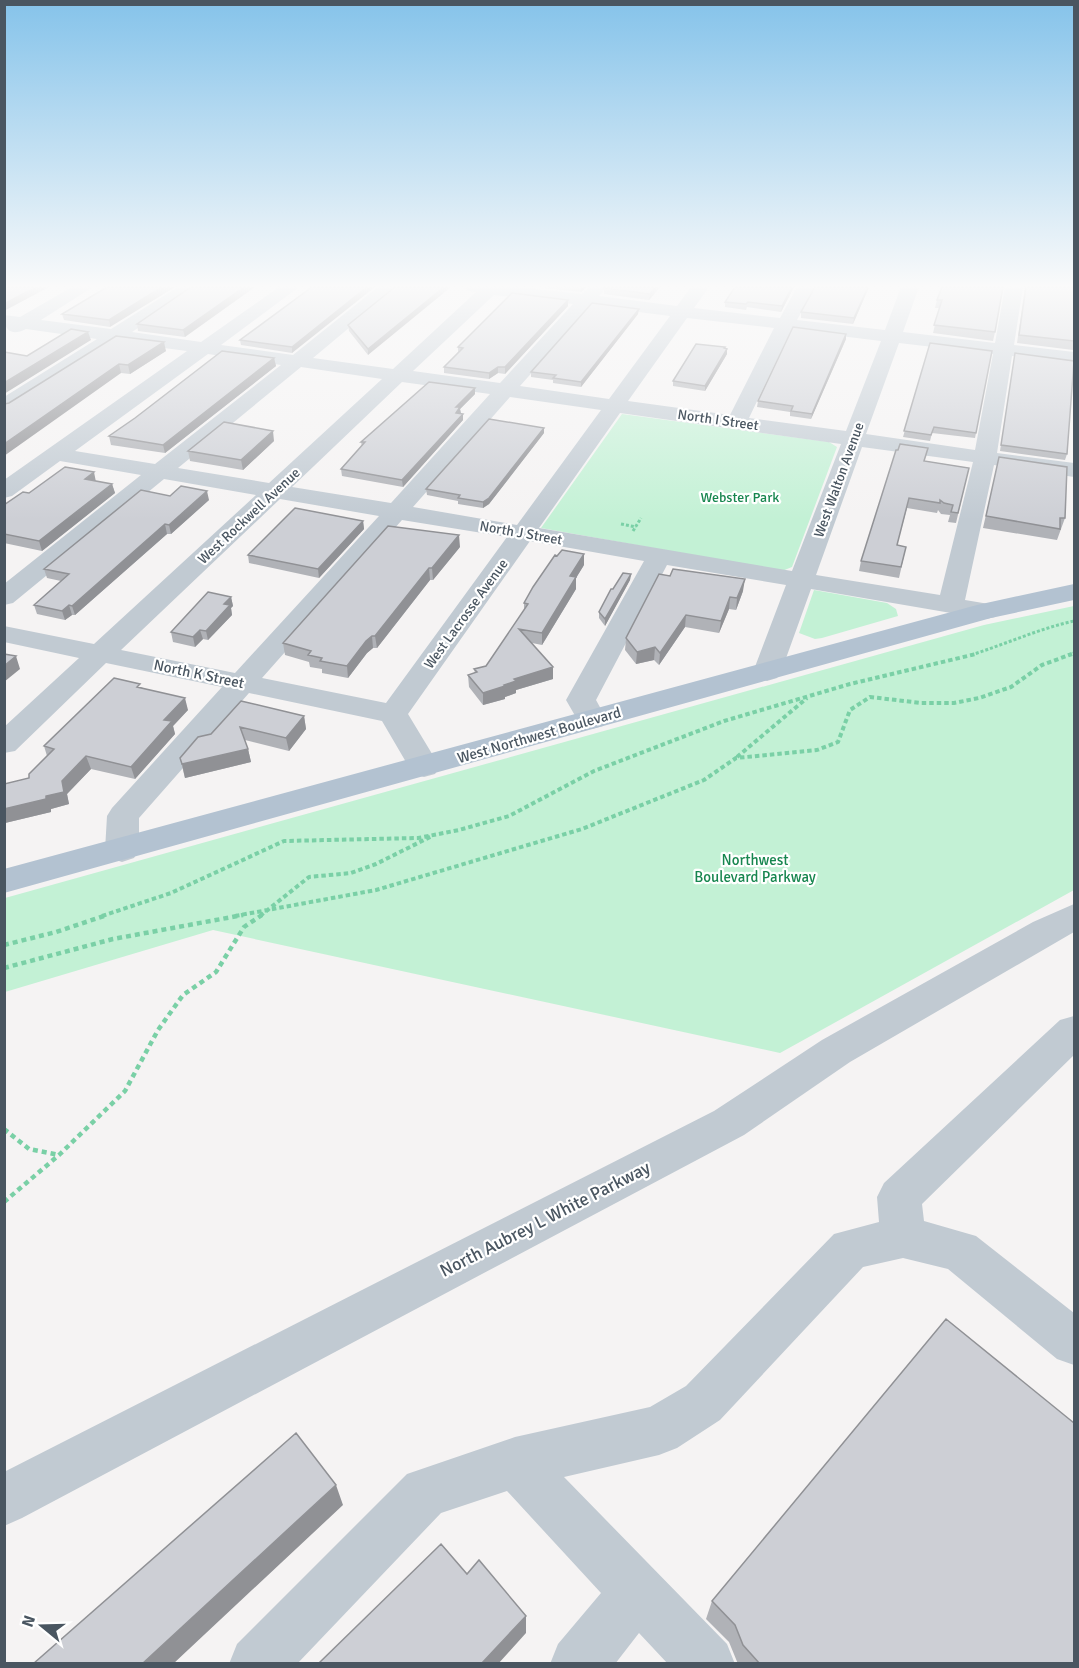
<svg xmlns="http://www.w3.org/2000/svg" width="1079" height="1668" font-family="Signika,sans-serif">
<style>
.green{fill:#c3f1d5}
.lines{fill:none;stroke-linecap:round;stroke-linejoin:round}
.path-far2{stroke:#7ad0a6;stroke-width:3;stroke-dasharray:3 2;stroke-linecap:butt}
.path-far1{stroke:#7ad0a6;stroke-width:4;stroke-dasharray:4.5 3;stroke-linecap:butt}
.path{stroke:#7ad0a6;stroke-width:4.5;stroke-dasharray:5 4;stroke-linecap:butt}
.minor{fill:#c1cad2;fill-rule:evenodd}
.major{fill:#b3c2d1;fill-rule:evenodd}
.wall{fill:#b0b2b7}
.shaded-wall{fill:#909195}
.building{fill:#cdcfd5;stroke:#909195;stroke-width:1.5}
.labels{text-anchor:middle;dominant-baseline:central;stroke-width:4.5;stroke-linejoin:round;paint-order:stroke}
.far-street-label{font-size:14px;fill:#4a5661;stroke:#fff}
.far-park-label{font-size:14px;fill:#17864f;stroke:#fff}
.street-label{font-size:15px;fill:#4a5661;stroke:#fff}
.park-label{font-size:15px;fill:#17864f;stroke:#fff}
.near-street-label{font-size:18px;fill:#4a5661;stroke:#fff}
</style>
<rect width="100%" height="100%" fill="#f5f3f3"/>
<path class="green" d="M622 414 829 442 837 447 792 567 782 571 541 528Z
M814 590 887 603 896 609 898 616 822 638 815 639 799 633Z
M1074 606V890L780 1053 213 930 5 992V898L984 625Z"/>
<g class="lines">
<path class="path-far2" d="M621 524 636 527
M633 531 641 518
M971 655C1006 644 1038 629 1074 621
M1068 655 1074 653"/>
<path class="path-far1" d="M737 757 807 698
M102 916 171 893 284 841 418 838 459 830 509 816 594 771 724 721 850 684 976 654
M235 916 376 890 582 829 704 780 736 758 817 750 838 742 850 710 870 697 921 703H954L979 698 1011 687 1042 665 1072 654
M260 916 309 877 351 873 376 864 432 836"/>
<path class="path" d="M4 945 56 932 107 915
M4 968 113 939 243 915
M4 1129 29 1149 59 1155
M4 1202 59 1155 125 1091 158 1030 183 995 216 972 244 927 262 915"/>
<path class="minor" d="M72 287H93L41 320 111 329 178 287H199L132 332 201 342 279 287H299L221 345 293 355 378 287H398L313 358 393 369 476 292 468 291 465 287H517L582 294 589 287H607L599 296 677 306 691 287H709L694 308 780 318 797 287H815L797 320 885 330 901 287H919L903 332 995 343 1005 287H1023L1014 345 1074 352V364L1012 356 997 453 1074 463V477L994 465 965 600 995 605 999 611 995 617 986 619 811 589 781 672 777 678 767 681 757 678 753 672 786 585 667 565 596 700 607 720 603 726 592 729 581 726 566 700 644 561 530 541 408 714 440 767 435 774 424 777 413 774 382 721 249 693 139 818V850L134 858 122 862 110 858 105 850 107 816 112 808 222 687 106 663 15 751 4 753V727L79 658 4 642V626L94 644 256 495 164 479 13 603 4 605V584L141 475 60 461 12 496 4 498V480L187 351 118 342 11 410 4 412V397L97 339 26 329C10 337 4 329 4 315L20 317ZM494 295 573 304 500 383 413 371ZM591 306 670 316 609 399 520 386ZM687 318 774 328 730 415 628 401ZM791 330 881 341 846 431 749 418ZM899 343 993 354 975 450 866 434ZM208 354 281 365 155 464 75 451ZM301 367 382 379 269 483 178 468ZM402 382 490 394 391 503 292 487ZM510 397 601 410 517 525 413 507ZM620 413 841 444 792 571 539 528ZM862 447 973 462 940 595 816 575ZM280 499 379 516 235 673 121 650ZM402 520 507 537 386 703 262 678Z
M1074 904V932L850 1062 744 1135 22 1518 4 1526V1472L714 1111 822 1040 1033 922Z
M1074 1016V1055L922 1204 924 1221 976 1236 1074 1313V1365L1057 1359 948 1269 903 1258 863 1267 720 1420 677 1448 659 1455 564 1477 727 1644 735 1664H668L639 1633 615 1664H550L558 1644 601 1593 507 1491 441 1513 297 1664H229L237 1644 407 1474 515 1437 650 1407 686 1386 834 1234 879 1222 877 1197 884 1183 1060 1020Z"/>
<path class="major" d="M1074 584V600L991 618 4 893V869L977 605Z"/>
</g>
<path class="wall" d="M107 287 110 327 64 320 62 314Z
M191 287 185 337 138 331 137 324Z
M312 287 292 353 241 345 240 340Z
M395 287 368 355 349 331 348 325Z
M537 287H587L581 292Z
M660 287 649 300 604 294V288Z
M794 287 781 312 747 307 746 310 725 307V302Z
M869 287 853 324 801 318V312Z
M942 287 995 332 993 341 933 333 939 308H935L937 300Z
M1025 287H1074V346L1073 350 1017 343Z
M568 300V306L505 374 498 373 489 379 444 373V367L458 352V347Z
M638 314 581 387 553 383V380L531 377V372Z
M846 334V339L811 419 790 416V412L757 407 758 401Z
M116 336 166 351 130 374 121 373 9 403Z
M930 343 976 433 975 438 932 433 930 441 903 437Z
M725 349 727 354 705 391 673 386V381Z
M1015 353 1067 454 1065 460 1000 451Z
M274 358 276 366 165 453 111 445 109 436Z
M475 388V394L460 409 461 413 463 414V420L403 487 342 476 341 469 362 447 361 442Z
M544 433 489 504 483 508 458 504V501L427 495 426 489Z
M274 441 243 470 190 461 188 451Z
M999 457 1065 518 1057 540 983 528Z
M925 461 969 468 956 523 948 522 950 515 941 514 938 510 937 513 907 508 897 545 906 547 899 578 859 571 861 561Z
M96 481 112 484 115 493 42 551 4 543V505L29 493Z
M170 496 209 500 171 534H167L75 615H72L65 620 37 614 34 605 61 581 47 578 44 569Z
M363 521 364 529 319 578 249 563 248 555Z
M460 547 433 580H430L377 648H373L367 653 348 678 322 673V669L310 667 309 662 285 655 283 643Z
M584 565 576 578V589L542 645 532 643 553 679 516 690V693L505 697V699L483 705 469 687 468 675 475 673 474 669 486 666 524 610V603Z
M631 574 630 580 605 626 599 618V612L613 589Z
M743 591 736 610 729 609 719 633 685 627 659 665 654 660 636 664 625 650 626 638Z
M231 597 233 606 231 608 232 615 208 640 203 639 195 647 173 642 171 632Z
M141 687 188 710 173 726 175 734 135 779 91 769 67 794 69 804 51 809V812L5 823 29 778 47 756 44 746Z
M241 701 304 716 306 729 289 751 245 740 248 749 251 762 185 778 180 758 211 734Z
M712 1601 1074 1664H738L729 1642 706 1619Z"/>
<path class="shaded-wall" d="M36 287H49L4 311V304Z
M162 287H175L110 327 109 320Z
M244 287H255L185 337 183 330Z
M367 287H375L292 353V347Z
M444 287H451L368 355V349Z
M581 287H587L581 292Z
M655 287H660L649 300 650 294Z
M792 287H794L781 312 782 306Z
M868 287H869L853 324 854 318Z
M568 300V306L505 374V367Z
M639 309 638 314 581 387V382Z
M88 332 91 340 4 394V383Z
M846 334V339L811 419 812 414Z
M164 342 166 351 130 374 128 365Z
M727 349V354L705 391V386Z
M274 358 276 366 165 453 163 445Z
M119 364 121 373 4 456V444Z
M498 367V373L489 379V373Z
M475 388V394L460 409 461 414 456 413V407Z
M463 414V420L403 487 402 480Z
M544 428V433L489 504 483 508V502Z
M273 431 274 441 243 470 241 460Z
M94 472 96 482 85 479Z
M112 484 115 493 42 551 39 541Z
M207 491 209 500 171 534 169 525Z
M363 521 364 529 319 578 318 569Z
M165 524 167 534 75 615 72 606Z
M459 535 460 547 433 580 432 568Z
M584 554V565L576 578V589L542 645V633L570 576Z
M429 568 430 580 377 648 375 636Z
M631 574 630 580 605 626V619Z
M745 579 743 591 736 610 737 598Z
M231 597 233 606 231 608 232 615 208 640 206 631 224 604Z
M730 597 729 609 719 633 721 621Z
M69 605 72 615 65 620 62 611Z
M686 615 685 627 659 665 660 653Z
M200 630 203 639 195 647 193 637Z
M372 636 373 648 367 653 348 678 347 666 366 641Z
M655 647 654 660 636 664 637 652Z
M16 656 20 669 4 682V666Z
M553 667V679L516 690V693L505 697V699L483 705V693L504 685 514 679Z
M185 698 188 710 173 726 175 734 135 779 131 767 164 720Z
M304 716 306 729 289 751 286 738Z
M248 749 251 762 185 778 182 764Z
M86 756 91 769 67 794 69 804 51 809V812L5 823 4 821V809L62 781Z
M336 1485 343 1505 173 1664H142Z
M526 1616V1633L498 1664H481Z"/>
<path class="building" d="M4 287H36L4 304Z
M107 287H162L109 320 62 314Z
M191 287H244L183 330 137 324Z
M312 287H367L292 347 240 340Z
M395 287H444L368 349 348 325Z
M605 287H655L650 294 604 288Z
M735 287H792L782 306 748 302 746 304 725 302Z
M815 287H868L854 318 801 312Z
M942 287H1003L995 332 934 325 942 300H937Z
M1026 287H1074V341L1019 335Z
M512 293 568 300 505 367H498L489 373 444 367 463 348 458 347Z
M592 303 639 309 581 382 553 378 556 375 531 372Z
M793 327 846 334 812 414 791 411 793 406 758 401Z
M71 329 88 332 4 383V352L27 356Z
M116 336 164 342 128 365 119 364 4 444V404L9 403Z
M930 343 992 351 976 433 934 427 931 435 904 431Z
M696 344 725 347 724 348 727 349 705 386 673 381Z
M222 351 274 358 163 445 109 436 135 418Z
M1015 353 1074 361 1067 454 1001 445Z
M429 382 475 388 456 407H460L456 413 463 414 402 480 341 469 365 442H361Z
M489 419 544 428 489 498 483 502 458 498 460 495 426 489Z
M224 422 273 431 241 460 188 451Z
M900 444 928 448 924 461 969 468 958 513 951 512 953 505 944 503 940 500V503L909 498 897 545 906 547 901 567 861 561 896 450H898Z
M999 457 1067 467 1065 518H1060V529L986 516Z
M65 467 94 472 85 479 112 484 39 541 4 534V505L23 492 29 493Z
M181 486 207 491 169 525 165 524 72 606 69 605 62 611 34 605 69 574 44 569 141 490 170 496Z
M295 508 363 521 318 569 248 555Z
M388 526 459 535 432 568H429L375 636H372L366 641 347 666 320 661 322 658 308 655 311 651 283 643Z
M562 550 584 554 570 576 576 577 542 633 519 629 553 667 514 679 516 681 504 685 505 686 483 693 468 675 477 672 474 669 486 666 528 604 524 603 533 587 555 555 557 556Z
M673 569 745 579 737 598 730 597 721 621 686 615 660 653 655 647 637 652 626 638 659 574 670 576Z
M623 573 631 574 605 619 599 612 611 589H613Z
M208 592 231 597 224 604 230 605 206 631 200 630 193 637 171 632Z
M4 654 16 656 4 666Z
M114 678 140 684 137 687 185 698 164 720 172 721 131 767 86 756 62 781 64 792 46 796V799L4 809V784L29 778V774L54 749 44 746Z
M241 701 304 716 286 738 240 727 248 749 182 764 180 758 198 737 211 734Z
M946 1319 1074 1423V1664H760L743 1645 735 1625 712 1601Z
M296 1433 336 1485 142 1664H33Z
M441 1544 467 1574 479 1560 526 1616 481 1664H318Z"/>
<linearGradient id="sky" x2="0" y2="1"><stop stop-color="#85c3ea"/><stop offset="0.55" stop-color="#fafafa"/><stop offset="1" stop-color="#fafafa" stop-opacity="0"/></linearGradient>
<rect width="1079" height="520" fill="url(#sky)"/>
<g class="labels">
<g class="far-street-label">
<text transform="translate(718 420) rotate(8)">North I Street</text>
<text transform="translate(839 480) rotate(-70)">West Walton Avenue</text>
<text transform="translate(249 516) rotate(-43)">West Rockwell Avenue</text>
<text transform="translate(521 533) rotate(10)">North J Street</text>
<text transform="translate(466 614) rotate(-54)">West Lacrosse Avenue</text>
</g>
<g class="far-park-label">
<text x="740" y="497">Webster Park</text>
</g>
<g class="street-label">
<text transform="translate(199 674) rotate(12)">North K Street</text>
<text transform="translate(539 735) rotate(-16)">West Northwest Boulevard</text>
</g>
<g class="park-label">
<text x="755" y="860">Northwest<tspan x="755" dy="17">Boulevard Parkway</tspan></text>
</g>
<g class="near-street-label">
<text transform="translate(545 1219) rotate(-27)">North Aubrey L White Parkway</text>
</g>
</g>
<rect width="1079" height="1668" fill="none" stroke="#4a5661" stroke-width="12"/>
<g transform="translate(42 1626) rotate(289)" stroke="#ffffff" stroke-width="4.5" paint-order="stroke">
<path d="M0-4.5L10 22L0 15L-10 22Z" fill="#4a5661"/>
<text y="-9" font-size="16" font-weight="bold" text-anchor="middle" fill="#4a5661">N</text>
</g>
</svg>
